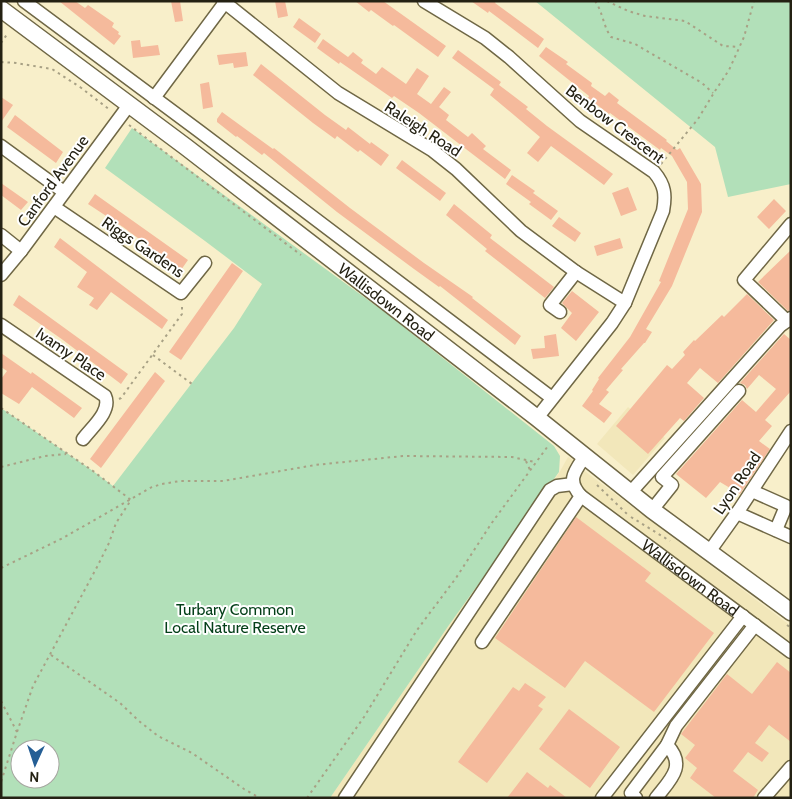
<svg xmlns="http://www.w3.org/2000/svg" width="792" height="799" font-family="Cabin,sans-serif">
<style>
.built{fill:#f2e7ba}
.green{fill:#b2e0b9;fill-rule:evenodd}
.building{fill:#f5ba9c}
.lines{fill:none;stroke-linecap:round;stroke-linejoin:round}
.minor-casing{stroke:#6f6745;stroke-width:15}
.major-casing{stroke:#6f6745;stroke-width:19}
.path{stroke:#a8a185;stroke-width:2;stroke-dasharray:2.5 4;stroke-linecap:butt}
.minor{stroke:#fff;stroke-width:12}
.major{stroke:#fff;stroke-width:16}
.labels{text-anchor:middle;dominant-baseline:central;stroke-width:4;stroke-linejoin:round;paint-order:stroke}
.street-label{font-size:16px;fill:#242113;stroke:#fff}
.park-label{font-size:16px;fill:#033f18;stroke:#fff}
</style>
<rect width="100%" height="100%" fill="#f8efca"/>
<path class="built" d="M628 407 665 438 633 475 597 444Z
M568 457 580 463 578 466 791 626V798H330L449 625 559 473Z"/>
<path class="green" d="M535 1H791V184L728 197 715 147Z
M132 128 386 313 554 446 560 456 559 472 449 625 330 798H1V408L93 471 113 486 234 328 262 284 205 241 105 168ZM20 749H50V779H20Z"/>
<path class="building" d="M59 1H75L85 8 88 5 114 23 112 27 119 32 118 34 121 36 114 45Z
M171 1H180L183 21 175 22Z
M275 1H285L288 16 278 18Z
M355 1H383L446 46 438 57 394 25 393 26 371 10 369 12Z
M471 1H496L495 3 544 39 538 48 489 11 488 13Z
M299 18 321 34 315 43 293 27Z
M323 39 348 57 353 52 363 60 361 63 376 74 382 67 406 84 417 68 429 76 417 94 431 104 444 87 451 92 439 107 449 115 446 120 468 137 472 133 486 146 483 149 511 170 505 179 419 113 394 96 392 98 340 62 339 64 317 48Z
M140 40 141 47 158 45 160 55 133 58 131 41Z
M546 47 568 62 566 64 592 83 591 86 605 96 609 92 619 100 617 103 667 140 666 141 677 150 680 148 701 184 702 212 672 286 646 329 652 332 645 343H644L621 369 623 370 606 390 609 392 599 404 612 413 604 423 582 406 593 391 592 390 599 379 598 378 630 337 661 282 659 281 688 209 687 182 672 156 661 148 660 150 610 113 609 114 588 98 589 96 539 56Z
M458 50 501 82 499 85 528 107 526 109 547 126 613 174 604 185 551 146 538 162 527 153 540 137 490 95 494 89 452 58Z
M246 52 248 66 234 68 233 63 219 65 217 55Z
M261 64 325 115 346 130 348 127 370 144 371 142 389 155 381 166 360 150 358 152 337 136 335 139 313 123 253 75Z
M209 82 213 107 203 109 200 84Z
M1 97 13 105 1 122Z
M222 112 273 149 274 148 350 208 424 263 473 297 472 298 521 336 515 345 440 286 439 287 414 269 337 212 264 153 262 155 237 136 236 137 217 122V119Z
M15 115 63 152 56 163 7 127Z
M402 160 446 193 440 201 396 168Z
M512 175 535 191 533 193 558 211 551 220 529 204 531 202 506 184Z
M1 183 28 202 21 210 1 195Z
M628 187 637 210 621 216 612 193Z
M95 194 188 260 181 270 123 227 88 204Z
M774 199 786 211 769 229 757 217Z
M454 204 492 235 490 238 554 287 545 298 485 251 487 249 446 215Z
M559 217 581 233 575 242 552 226Z
M60 238 168 320 162 329 111 292 97 310 89 305 94 298 77 287 87 272 54 247Z
M620 238 623 248 597 256 594 246Z
M791 250V309L788 311 758 282Z
M232 263 243 271 181 360 169 352Z
M572 291 599 312 576 341 561 328 572 313 562 303Z
M747 294 774 320 718 383 700 368 687 383 704 398 684 421 680 418 648 454 616 426 667 365 672 369 685 355 683 352 694 340 695 341 722 315 724 317Z
M19 295 128 374 121 384 63 340 13 305Z
M556 334 559 356 533 359 531 349 545 348 544 336Z
M784 334 791 340V391L765 420 772 426 759 441 770 449 740 494 720 482 706 498 676 474 742 400 756 412 776 389 759 375 747 389 745 385 740 383Z
M1 353 31 374 32 372 82 408 74 418 32 387 19 404 1 393V379L7 371 1 367Z
M155 372 165 381 101 468 90 459Z
M576 517 651 573 645 581 714 633 654 712 585 661 565 688 495 638Z
M777 662 791 673V742L769 725 755 743 769 753 762 762 748 752 733 771 758 790 753 798H716L690 778 697 768 685 758 695 745 681 734 727 674 752 694Z
M525 683 546 697 538 706 543 709 487 783 458 762 513 687 519 691Z
M569 709 620 747 590 788 539 749Z
M527 772 548 788 550 785 567 798H507Z"/>
<g class="lines">
<defs>
<g id="minor">
<path d="M24 1 199 131 552 398"/>
<path d="M223 1 338 93 432 150 456 169 521 231 576 272 625 303"/>
<path d="M424 1 485 38 509 57 580 121 654 172C665 185 666 195 663 211L625 303 612 323 537 418"/>
<path d="M154 98 226 1"/>
<path d="M1 146 64 192"/>
<path d="M54 207 181 293 205 263"/>
<path d="M1 235 21 251"/>
<path d="M1 275 21 251 129 105"/>
<path d="M560 312 550 305 576 272"/>
<path d="M787 321 744 280 791 224"/>
<path d="M1 325 105 396C112 411 91 428 83 439"/>
<path id="s1" d="M585 456C575 471 566 480 581 496L791 652"/>
<path d="M752 491 786 506 776 530"/>
<path d="M630 493 780 326 791 318"/>
<path d="M652 510 672 485 662 477 739 391"/>
<path d="M737 513 791 537"/>
<path d="M709 552 739 510 791 431"/>
<path d="M482 642 581 496"/>
<path d="M345 798 550 490 557 486 573 484"/>
<path d="M602 798 743 616"/>
<path d="M636 798 631 793 667 745 676 726 755 625"/>
<path d="M656 798C670 780 687 766 667 745"/>
<path d="M764 798 791 767"/>
</g>
<g id="major">
<path id="s2" d="M1 9 186 147 537 418 652 510 791 612"/>
</g>
</defs>
<use href="#minor" class="minor-casing"/>
<use href="#major" class="major-casing"/>
<path class="path" d="M595 1C603 12 603 26 611 37L635 44 702 83 713 93
M607 1 628 11 645 16 685 21 723 46 739 47
M1 43 8 33
M1 62 16 63 52 69 80 87
M80 87 110 110
M129 125 301 255
M661 164 698 119 715 91 729 70 744 37 754 1
M153 355 192 384
M119 399 121 398 182 314V305
M1 408 93 471 131 500 116 523 109 543 97 567 33 686 17 732 1 782
M526 461 530 470
M1 467 45 456 66 454
M597 485 627 514
M631 517 670 541
M1 568 63 538 152 487 162 484 180 481H223L315 465 403 456 512 457 535 462
M787 625 791 628
M51 655 120 703 139 721 158 736 192 753 244 789 260 798
M1 701 17 732
M307 798 364 717 417 630 456 578 491 524 548 446"/>
<use href="#minor" class="minor"/>
<use href="#major" class="major"/>
</g>
<g class="labels">
<g class="street-label">
<text transform="translate(615 124) rotate(37)">Benbow Crescent</text>
<text transform="translate(423 129) rotate(33)">Raleigh Road</text>
<text transform="translate(53 181) rotate(-54)">Canford Avenue</text>
<text transform="translate(143 247) rotate(34)">Riggs Gardens</text>
<text stroke="none"><textPath href="#s2" startOffset="484">Wallisdown Road</textPath></text>
<text transform="translate(71 354) rotate(34)">Ivamy Place</text>
<text transform="translate(737 483) rotate(-56)">Lyon Road</text>
<text stroke="none"><textPath href="#s1" startOffset="182">Wallisdown Road</textPath></text>
</g>
<g class="park-label">
<text x="235" y="609">Turbary Common<tspan x="235" dy="18">Local Nature Reserve</tspan></text>
</g>
</g>
<rect width="792" height="799" fill="none" stroke="#242113" stroke-width="5"/>
<g transform="translate(35 764) rotate(183)"><circle r="24" fill="#ffffff" stroke="#a7a6a1"/>
<path d="M0-4L9 19L0 12L-9 19Z" fill="#245e95"/>
<text y="-8" font-size="14" font-weight="bold" text-anchor="middle" fill="#242113">N</text>
</g>
</svg>
